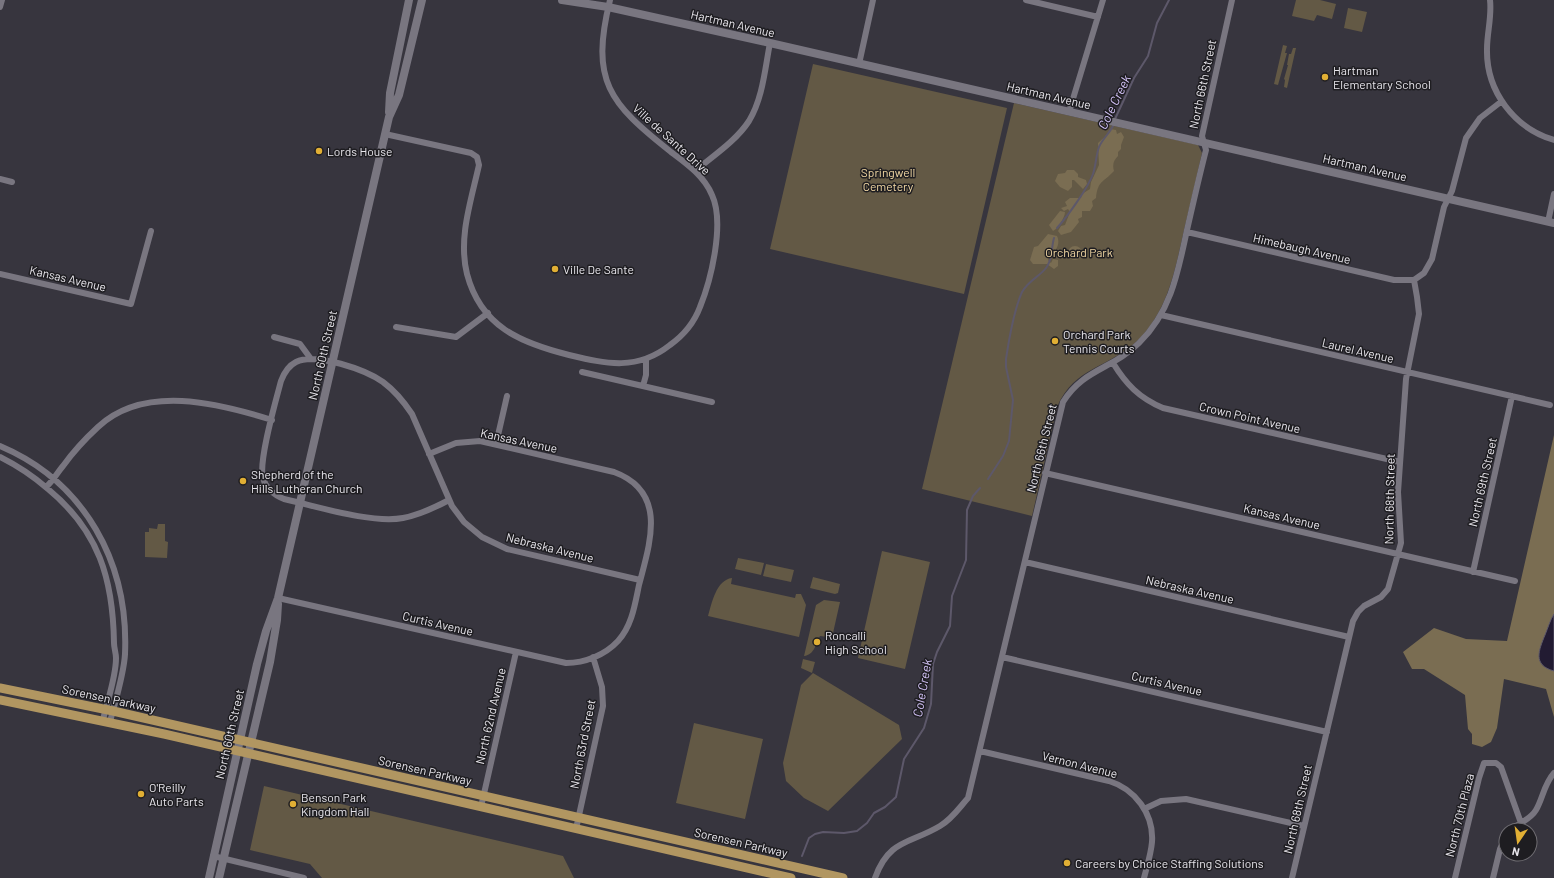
<svg xmlns="http://www.w3.org/2000/svg" width="1554" height="878" font-family="Barlow,sans-serif">
<style>
.green{fill:#635945}
.forest{fill:#7a6d52}
.water{fill:#221b32;stroke:#5d586a}
.lines{fill:none;stroke-linecap:round;stroke-linejoin:round}
.stream{stroke:#5d586a;stroke-width:2}
.street{stroke:#797680;stroke-width:6}
.secondary{stroke:#797680;stroke-width:8}
.primary{stroke:#b19661;stroke-width:9}
.poi-dot{fill:#e1af34;stroke:#1e1d21;stroke-width:1.5}
.labels{text-anchor:middle;dominant-baseline:central;stroke-width:3;stroke-linejoin:round;paint-order:stroke}
.street-label{font-size:12px;fill:#e8e6ec;stroke:#1e1d21}
.poi-label{font-size:12px;fill:#e8e6ec;stroke:#1e1d21;text-anchor:start}
.park-label{font-size:12px;fill:#f2d8a4;stroke:#1e1d21}
.water-label{font-size:13px;font-style:italic;fill:#d2c2f6;stroke:#1e1d21}
</style>
<rect width="100%" height="100%" fill="#37353e"/>
<path class="green" d="M1296 0H1320L1336 4 1332 19 1317 15 1314 21 1292 16Z
M1348 8 1367 12 1362 32 1344 28Z
M1283 45 1287 46 1285 53H1287L1278 85 1274 84Z
M1293 48H1296L1287 88 1284 87 1285 80 1284 79 1288 65H1287L1289 54H1291Z
M813 64 1007 108 964 294 770 249Z
M1014 103 1198 145 1202 153C1196 179 1190 205 1184 230 1175 270 1168 311 1137 341 1107 369 1075 366 1057 407L1032 516 922 489Z
M158 524H165V541L168 542 167 558 145 557V532H149V528L157 529Z
M882 551 930 562 905 669 858 658Z
M738 558 764 563 761 575 735 569Z
M766 564 794 570 791 582 763 576Z
M813 577 840 584 838 593 835 594 810 588Z
M732 578 731 584 795 598 796 594H801L806 605 799 637 708 616C712 603 716 580 732 578Z
M824 600 840 602 833 633 828 637 820 636C816 642 815 655 804 656L816 605Z
M803 659 815 662 812 673 801 668Z
M813 673 899 725 902 739 828 811 804 798 786 781 783 763 801 685Z
M694 723 763 739 745 819 676 803Z
M264 786 563 856 574 878H322L310 864 250 850Z"/>
<path class="forest" d="M1110 129 1116 130 1117 134 1121 132 1124 137 1121 145V149L1118 152V156C1114 160 1112 164 1114 171 1103 183 1098 180 1096 198L1092 201 1093 206 1090 211H1082V217L1078 219 1079 222 1071 232 1061 235 1058 231 1061 226 1065 225 1070 212 1068 209 1064 211 1061 208 1067 206 1065 202 1070 198H1081L1082 194 1090 189 1091 182 1099 165 1098 143 1109 133Z
M1067 170H1074L1078 174V177L1086 180 1087 184 1083 189 1074 180H1072V187L1068 191 1060 187 1055 181 1058 174 1065 173Z
M1060 211 1065 212C1065 217 1058 229 1053 231L1049 225Z
M1048 234 1057 236C1062 247 1052 253 1048 260L1051 263 1053 259 1058 260V266L1054 269 1047 264H1033L1030 260 1034 247 1038 246Z
M1068 253a7 7 0 1 1 14 0a7 7 0 1 1-14 0Z
M1554 435V717L1546 689 1504 679 1497 728 1491 742 1482 747 1472 744V734L1468 729 1465 695 1424 669H1412L1403 652 1434 628 1466 639 1507 641Z"/>
<path class="water" d="M1554 614V671C1532 665 1539 650 1545 635 1548 628 1550 620 1554 614Z"/>
<g class="lines">
<path class="stream" d="M1115 119 1134 78 1148 56 1157 23 1169 0
M1057 228C1067 217 1088 188 1093 174 1096 165 1096 155 1099 147 1103 138 1110 133 1114 124
M988 479 1003 456 1009 441 1013 400 1006 367V359C1009 339 1014 310 1022 292 1029 280 1039 277 1046 268 1053 259 1051 248 1054 238
M802 856 809 838 815 834 823 832 844 833 857 831 867 823 874 813 885 807 896 797 904 759 924 728 931 704 933 664 937 652 950 626 952 596 966 560 967 510 973 496 980 488"/>
<path class="street" d="M1026 0 1098 17
M1490 0C1492 17 1487 32 1487 49 1486 91 1514 128 1554 140
M0 7 2 0
M859 64 873 0
M1069 112 1103 0
M385 134 471 153 477 157 479 165C471 201 458 238 467 274 481 327 521 343 569 355 607 364 637 371 670 345 684 335 694 323 700 307 711 280 725 223 712 195 704 176 687 164 671 152 609 103 590 81 610 0
M695 171C713 156 736 141 749 121 763 98 765 68 770 43
M0 179 12 182
M1548 222 1554 194
M1187 232 1394 280H1414
M0 274 131 304 151 231
M1414 280 1424 273 1432 259 1444 207 1452 191 1466 138 1480 118 1502 101
M1161 315 1550 405
M396 327 456 337 488 313
M274 337 300 344 311 359
M1113 363C1126 384 1139 398 1163 408L1400 462
M582 372 712 402
M643 386 646 375V360
M496 444 507 396
M0 446C85 482 129 563 125 654 124 674 115 702 110 722
M0 457C18 466 33 476 48 489 99 531 113 579 114 643 114 648 116 653 116 658 116 678 107 701 103 720
M1045 473 1515 581
M46 487C53 481 57 473 63 466 73 452 85 439 98 427 144 384 218 403 272 420
M449 500C434 508 419 515 403 518 372 524 316 506 284 499 274 495 266 489 263 478 258 462 276 400 281 381 284 373 288 366 296 362 316 352 366 370 383 382 395 391 404 402 412 414L452 506 464 522 482 537 507 549 640 580
M1025 562 1349 637
M1473 572 1512 396
M278 598 566 663C585 663 605 655 618 641 632 626 635 604 639 585 650 543 668 492 614 472L480 441 456 443 429 454
M1002 657 1327 732
M980 751 1109 781C1135 789 1154 814 1152 842 1151 854 1147 866 1144 878
M481 807 516 652
M1144 809 1161 801 1186 799 1304 826
M576 829 603 706 602 687 593 657
M1511 830C1519 823 1530 820 1536 810 1543 798 1544 784 1554 773
M213 856 304 878
M875 878C889 839 910 844 940 826 952 819 959 808 968 798L1063 402C1083 369 1113 369 1139 343 1171 312 1178 272 1187 230 1193 204 1199 177 1206 150L1202 136 1232 0
M1292 878 1353 621 1358 612 1364 606 1381 597 1388 589 1401 543 1398 492 1406 379 1419 314 1417 297 1414 280
M1455 878 1479 778 1484 763H1496L1501 767 1521 823
M1493 878 1500 849 1506 836"/>
<path class="secondary" d="M562 0 608 7 770 43 1554 223
M389 112 390 93 409 0
M209 878 257 664 266 631 278 598 389 117 399 95 422 0
M219 878 270 662 277 620 278 604"/>
<path class="primary" d="M0 688 113 711 843 878
M0 700 164 734 791 878"/>
</g>
<g class="poi-dot">
<circle cx="1325" cy="77" r="4"/>
<circle cx="319" cy="151" r="4"/>
<circle cx="555" cy="269" r="4"/>
<circle cx="1055" cy="341" r="4"/>
<circle cx="243" cy="481" r="4"/>
<circle cx="817" cy="642" r="4"/>
<circle cx="141" cy="794" r="4"/>
<circle cx="293" cy="804" r="4"/>
<circle cx="1067" cy="863" r="4"/>
</g>
<g class="labels">
<g class="street-label">
<text transform="translate(733 23) rotate(13)">Hartman Avenue</text>
<text transform="translate(1202 84) rotate(-78)">North 66th Street</text>
<text transform="translate(1049 95) rotate(13)">Hartman Avenue</text>
<text transform="translate(672 139) rotate(42)">Ville de Sante Drive</text>
<text transform="translate(1365 167) rotate(13)">Hartman Avenue</text>
<text transform="translate(1302 248) rotate(13)">Himebaugh Avenue</text>
<text transform="translate(68 278) rotate(13)">Kansas Avenue</text>
<text transform="translate(1358 350) rotate(13)">Laurel Avenue</text>
<text transform="translate(322 355) rotate(-77)">North 60th Street</text>
<text transform="translate(1250 417) rotate(13)">Crown Point Avenue</text>
<text transform="translate(519 440) rotate(12)">Kansas Avenue</text>
<text transform="translate(1041 448) rotate(-76)">North 66th Street</text>
<text transform="translate(1482 482) rotate(-77)">North 69th Street</text>
<text transform="translate(1389 499) rotate(-89)">North 68th Street</text>
<text transform="translate(1282 516) rotate(13)">Kansas Avenue</text>
<text transform="translate(550 547) rotate(14)">Nebraska Avenue</text>
<text transform="translate(1190 589) rotate(13)">Nebraska Avenue</text>
<text transform="translate(438 623) rotate(13)">Curtis Avenue</text>
<text transform="translate(1167 683) rotate(13)">Curtis Avenue</text>
<text transform="translate(109 698) rotate(12)">Sorensen Parkway</text>
<text transform="translate(490 716) rotate(-77)">North 62nd Avenue</text>
<text transform="translate(229 734) rotate(-77)">North 60th Street</text>
<text transform="translate(582 744) rotate(-79)">North 63rd Street</text>
<text transform="translate(1080 764) rotate(14)">Vernon Avenue</text>
<text transform="translate(425 770) rotate(13)">Sorensen Parkway</text>
<text transform="translate(1297 809) rotate(-77)">North 68th Street</text>
<text transform="translate(1459 815) rotate(-76)">North 70th Plaza</text>
<text transform="translate(741 842) rotate(13)">Sorensen Parkway</text>
</g>
<g class="poi-label">
<text x="1333" y="70">Hartman<tspan x="1333" dy="14">Elementary School</tspan></text>
<text x="327" y="151">Lords House</text>
<text x="563" y="269">Ville De Sante</text>
<text x="1063" y="334">Orchard Park<tspan x="1063" dy="14">Tennis Courts</tspan></text>
<text x="251" y="474">Shepherd of the<tspan x="251" dy="14">Hills Lutheran Church</tspan></text>
<text x="825" y="635">Roncalli<tspan x="825" dy="14">High School</tspan></text>
<text x="149" y="787">O'Reilly<tspan x="149" dy="14">Auto Parts</tspan></text>
<text x="301" y="797">Benson Park<tspan x="301" dy="14">Kingdom Hall</tspan></text>
<text x="1075" y="863">Careers by Choice Staffing Solutions</text>
</g>
<g class="park-label">
<text x="888" y="172">Springwell<tspan x="888" dy="14">Cemetery</tspan></text>
<text x="1079" y="252">Orchard Park</text>
</g>
<g class="water-label">
<text transform="translate(1114 102) rotate(-64)">Cole Creek</text>
<text transform="translate(922 688) rotate(-80)">Cole Creek</text>
</g>
</g>
<g transform="translate(1518 842) rotate(193)"><circle r="19" fill="#1e1d21" stroke="#6f6d72"/>
<path d="M0-3L7 15L0 10L-7 15Z" fill="#e1af34"/>
<text y="-6" font-size="11" font-weight="bold" text-anchor="middle" fill="#e8e6ec">N</text>
</g>
</svg>
